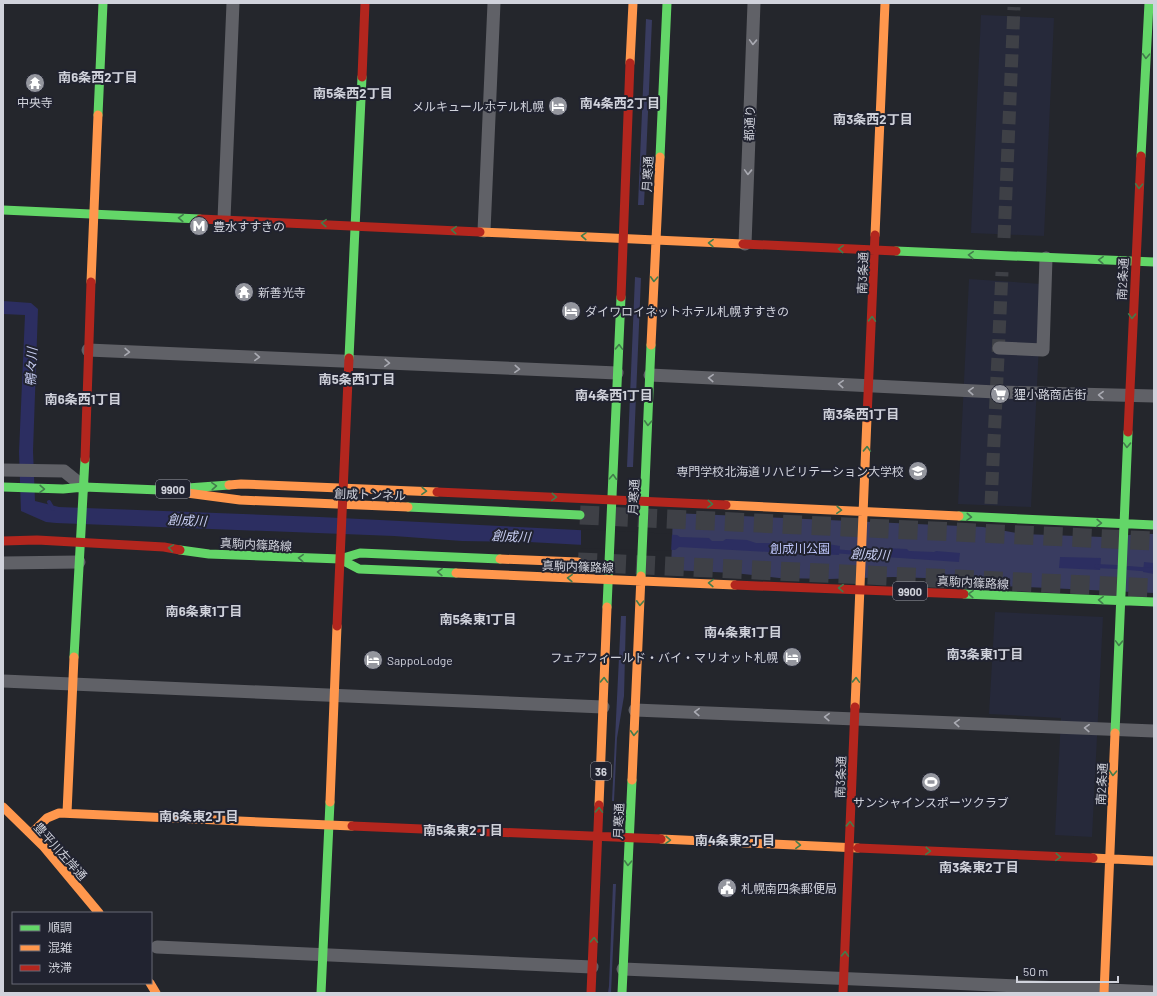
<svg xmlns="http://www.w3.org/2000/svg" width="1157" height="996" font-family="Barlow,'Noto Sans JP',sans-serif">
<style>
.built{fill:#26293a}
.green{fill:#393c60}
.water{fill:#2c2e61}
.pier{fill:#24262c}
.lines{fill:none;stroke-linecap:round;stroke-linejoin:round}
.stream{stroke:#2c2e61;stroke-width:4}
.street-tunnel{stroke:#3e4046;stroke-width:13;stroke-dasharray:13 6;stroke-linecap:butt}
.secondary-tunnel{stroke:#3e4046;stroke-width:19;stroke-dasharray:19 10;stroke-linecap:butt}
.street{stroke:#606167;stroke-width:13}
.fast{stroke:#63d668;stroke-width:9}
.slow{stroke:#ff974d;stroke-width:9}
.jam{stroke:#b3261e;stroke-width:9}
.oneway{stroke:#a9aab2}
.oneway2{stroke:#427c4c}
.labels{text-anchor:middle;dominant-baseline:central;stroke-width:4;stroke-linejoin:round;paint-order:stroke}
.shield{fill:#212330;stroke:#9c9ea8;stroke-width:1}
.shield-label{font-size:11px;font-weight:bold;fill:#d0d2db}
.poi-label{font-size:12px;fill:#d0d2db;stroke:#212330;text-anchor:start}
.street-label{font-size:12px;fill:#d0d2db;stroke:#212330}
.park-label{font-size:12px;fill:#bec6fb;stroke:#212330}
.neighbourhood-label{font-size:13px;font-weight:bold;fill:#d0d2db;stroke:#212330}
.water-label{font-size:13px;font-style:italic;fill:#c6ccf0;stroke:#212330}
</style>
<rect width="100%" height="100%" fill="#24262c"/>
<path class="built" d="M981 15 1054 18 1044 236 971 233Z
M969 279 1042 284 1031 507 958 504Z
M995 612 1103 617 1092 837 1055 835 1061 718 989 714Z"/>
<path class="green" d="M646 19 652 20 644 205H638Z
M635 277 641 278 633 467H627Z
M673 513 983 527 1023 534 1103 537 1142 534H1154V593L1003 586 956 579 893 577 829 579 779 578 734 573 671 570Z
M621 616H626L624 696 617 738 614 801H612Z
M613 884H616L611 993H608L609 986Z"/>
<path class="water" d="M3 301 31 303 38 309 33 451 35 501 59 507 320 517 677 535 680 537 709 538 712 541H723L726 539 747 540 756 543 828 544 840 546 839 555 787 553 784 551H771L770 552 679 547 675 550 529 542 462 541 394 536 56 523 46 522 21 511 19 452 25 315 3 314Z
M886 548 907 549 909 551 934 552 936 551 960 553 959 562 885 557Z
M1060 557 1101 558 1100 570 1059 568Z
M1144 562 1154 563V574L1143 572Z"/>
<path class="pier" d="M581 529 672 534 671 551 581 548Z"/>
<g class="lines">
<path class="stream" d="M49 502 53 509
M834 551 857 553
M866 553 889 554
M1096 566 1117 567
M1128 568 1154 570"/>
<path class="street-tunnel" d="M1004 238 1014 7
M991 504 1002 272"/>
<path class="secondary-tunnel" d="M580 515 1154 541
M578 562 1154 588"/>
<path class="street" d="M224 219 233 3
M484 231 494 3
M745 244 754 3
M999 348 1043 350 1046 258
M88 350 617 373
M650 375 996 392 1154 396
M3 470 64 471 84 487
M3 563 79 562
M3 681 603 707
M635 710 1154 731
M157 947 592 967
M623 969 1154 992"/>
<path class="fast" d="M98 115 103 3
M1141 156 1149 3
M660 157 667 3
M3 210 200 219
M896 251 1154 262
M349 358 362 77
M3 487 63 489 84 487 160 490 229 485
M408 507 580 515
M959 516 1154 525
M180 550 209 554 340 559 359 569 456 573
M340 559 360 553 500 559
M641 576 651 345
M964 594 1154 602
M607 607 621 297
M74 657 85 459
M1115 733 1128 432
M321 993 330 802
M622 993 632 780"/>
<path class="slow" d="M630 63 633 3
M480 232 743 244
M875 235 885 3
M91 282 98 115
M651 345 660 157
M229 485 241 484 437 492
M187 493 240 500 408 507
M726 505 959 516
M500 559 578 562
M456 573 735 585
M855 707 867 418
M632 780 641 576
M330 802 337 626
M599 805 607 607
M3 807 44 847 99 913
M67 813 74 657
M31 834 47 818 59 813 352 826
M661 839 858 848
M1093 858 1154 861
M150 983 156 993
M1104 993 1115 733"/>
<path class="jam" d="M362 77 365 3
M200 219 480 232
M743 244 896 251
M621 297 630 63
M867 418 875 235
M1128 432 1141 156
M85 459 91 282
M437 492 726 505
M3 541 37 540 164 547 180 550
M735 585 964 594
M337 626 349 358
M352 826 661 839
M858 848 1093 858
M591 993 599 805
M843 993 855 707"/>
</g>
<defs><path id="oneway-chevron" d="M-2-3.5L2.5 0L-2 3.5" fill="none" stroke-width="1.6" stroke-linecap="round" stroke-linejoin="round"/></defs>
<g class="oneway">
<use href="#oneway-chevron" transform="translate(753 42) rotate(92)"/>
<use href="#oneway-chevron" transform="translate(748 172) rotate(92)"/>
<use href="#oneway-chevron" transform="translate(127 352) rotate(2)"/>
<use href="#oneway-chevron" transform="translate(257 357) rotate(2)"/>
<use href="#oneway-chevron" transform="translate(387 363) rotate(3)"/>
<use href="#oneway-chevron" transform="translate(517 369) rotate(3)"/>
<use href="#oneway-chevron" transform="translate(711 378) rotate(-177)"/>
<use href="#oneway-chevron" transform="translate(841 384) rotate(-177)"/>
<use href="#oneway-chevron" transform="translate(971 391) rotate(-177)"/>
<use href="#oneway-chevron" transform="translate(1101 395) rotate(-178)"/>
<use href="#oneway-chevron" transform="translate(697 712) rotate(-178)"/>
<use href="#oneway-chevron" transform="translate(827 717) rotate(-178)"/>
<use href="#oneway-chevron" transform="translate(957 723) rotate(-177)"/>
<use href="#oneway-chevron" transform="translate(1087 728) rotate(-178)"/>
</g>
<g class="oneway2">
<use href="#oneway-chevron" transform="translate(1146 56) rotate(93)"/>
<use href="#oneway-chevron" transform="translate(1139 186) rotate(93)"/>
<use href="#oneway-chevron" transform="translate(181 218) rotate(-177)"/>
<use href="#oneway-chevron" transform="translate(324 223) rotate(-178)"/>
<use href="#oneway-chevron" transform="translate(454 230) rotate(-177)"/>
<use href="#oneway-chevron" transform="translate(584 236) rotate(-177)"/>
<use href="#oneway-chevron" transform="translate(711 243) rotate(-178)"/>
<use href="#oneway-chevron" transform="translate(841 249) rotate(-177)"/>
<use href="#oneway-chevron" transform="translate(971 255) rotate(-177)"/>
<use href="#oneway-chevron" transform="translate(1101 260) rotate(-178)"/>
<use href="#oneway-chevron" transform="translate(654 279) rotate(93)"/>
<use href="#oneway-chevron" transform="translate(1132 316) rotate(92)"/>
<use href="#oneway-chevron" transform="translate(872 319) rotate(-88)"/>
<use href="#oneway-chevron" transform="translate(619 347) rotate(-88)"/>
<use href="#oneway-chevron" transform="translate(648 423) rotate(93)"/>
<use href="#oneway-chevron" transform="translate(1127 445) rotate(92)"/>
<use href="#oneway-chevron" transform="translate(867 449) rotate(-88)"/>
<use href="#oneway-chevron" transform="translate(613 477) rotate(-87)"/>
<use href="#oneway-chevron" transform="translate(214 486) rotate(-4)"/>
<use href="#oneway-chevron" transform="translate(42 489) rotate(2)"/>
<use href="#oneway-chevron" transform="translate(424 491) rotate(3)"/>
<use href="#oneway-chevron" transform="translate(554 497) rotate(3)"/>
<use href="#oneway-chevron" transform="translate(710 504) rotate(3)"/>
<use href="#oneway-chevron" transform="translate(839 510) rotate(3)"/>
<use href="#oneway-chevron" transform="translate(969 517) rotate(4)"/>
<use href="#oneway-chevron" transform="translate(1099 523) rotate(2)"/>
<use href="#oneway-chevron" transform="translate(171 548) rotate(-171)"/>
<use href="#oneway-chevron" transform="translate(301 558) rotate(-177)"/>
<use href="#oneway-chevron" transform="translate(440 572) rotate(-178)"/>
<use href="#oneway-chevron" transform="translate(570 578) rotate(-178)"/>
<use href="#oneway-chevron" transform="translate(711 583) rotate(-178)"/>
<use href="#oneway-chevron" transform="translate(841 588) rotate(-178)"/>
<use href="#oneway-chevron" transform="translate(971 594) rotate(-177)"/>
<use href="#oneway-chevron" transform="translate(1101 600) rotate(-177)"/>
<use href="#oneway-chevron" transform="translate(640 603) rotate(93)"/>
<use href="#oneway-chevron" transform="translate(1119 643) rotate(92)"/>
<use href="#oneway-chevron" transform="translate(604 680) rotate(-88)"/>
<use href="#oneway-chevron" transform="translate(856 680) rotate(-88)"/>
<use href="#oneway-chevron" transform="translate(634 733) rotate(93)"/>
<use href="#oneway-chevron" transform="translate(1113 773) rotate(93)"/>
<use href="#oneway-chevron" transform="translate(599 810) rotate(-88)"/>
<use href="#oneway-chevron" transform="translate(850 824) rotate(-88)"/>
<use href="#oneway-chevron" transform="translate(668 840) rotate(2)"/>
<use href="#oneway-chevron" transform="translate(798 845) rotate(2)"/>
<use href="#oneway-chevron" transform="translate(928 851) rotate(3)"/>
<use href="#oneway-chevron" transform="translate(1058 857) rotate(3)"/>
<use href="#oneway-chevron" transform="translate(628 863) rotate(93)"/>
<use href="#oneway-chevron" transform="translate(594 940) rotate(-88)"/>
<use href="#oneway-chevron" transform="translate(845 954) rotate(-88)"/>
</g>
<defs>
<symbol id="temple-disc" viewBox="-11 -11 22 22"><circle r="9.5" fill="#94969e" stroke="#212330"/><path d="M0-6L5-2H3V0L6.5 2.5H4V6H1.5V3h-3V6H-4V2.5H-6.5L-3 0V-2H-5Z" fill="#fff"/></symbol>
<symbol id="hotel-disc" viewBox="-11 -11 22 22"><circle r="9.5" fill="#94969e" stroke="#212330"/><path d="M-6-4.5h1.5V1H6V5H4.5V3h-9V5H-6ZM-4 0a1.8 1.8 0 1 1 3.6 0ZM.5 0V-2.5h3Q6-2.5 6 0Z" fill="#fff"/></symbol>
<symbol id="metro-disc" viewBox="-11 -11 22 22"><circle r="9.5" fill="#94969e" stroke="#212330"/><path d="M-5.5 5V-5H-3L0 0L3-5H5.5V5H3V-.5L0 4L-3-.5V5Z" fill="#fff"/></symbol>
<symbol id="supermarket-disc" viewBox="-11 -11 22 22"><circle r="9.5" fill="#94969e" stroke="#212330"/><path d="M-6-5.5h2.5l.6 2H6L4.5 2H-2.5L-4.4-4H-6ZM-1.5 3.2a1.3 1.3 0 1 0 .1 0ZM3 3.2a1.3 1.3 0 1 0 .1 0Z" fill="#fff"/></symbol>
<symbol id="university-disc" viewBox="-11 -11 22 22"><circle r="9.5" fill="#94969e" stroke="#212330"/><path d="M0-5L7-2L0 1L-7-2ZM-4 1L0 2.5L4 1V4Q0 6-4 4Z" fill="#fff"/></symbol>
<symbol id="stadium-disc" viewBox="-11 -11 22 22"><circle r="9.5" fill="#94969e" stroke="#212330"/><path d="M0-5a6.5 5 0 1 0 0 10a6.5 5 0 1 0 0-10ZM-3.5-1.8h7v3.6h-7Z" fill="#fff"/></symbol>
<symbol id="civic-disc" viewBox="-11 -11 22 22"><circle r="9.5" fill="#94969e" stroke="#212330"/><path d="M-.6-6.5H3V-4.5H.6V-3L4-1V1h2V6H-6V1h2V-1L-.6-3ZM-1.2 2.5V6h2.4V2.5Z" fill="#fff"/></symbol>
</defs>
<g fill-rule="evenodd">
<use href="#temple-disc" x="24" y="72" width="22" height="22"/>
<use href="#hotel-disc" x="547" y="95" width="22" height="22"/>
<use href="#metro-disc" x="188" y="215" width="22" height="22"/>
<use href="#temple-disc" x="233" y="281" width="22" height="22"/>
<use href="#hotel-disc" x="560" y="300" width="22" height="22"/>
<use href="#supermarket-disc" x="989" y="383" width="22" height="22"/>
<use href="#university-disc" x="907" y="460" width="22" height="22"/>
<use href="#hotel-disc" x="781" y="646" width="22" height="22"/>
<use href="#hotel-disc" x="362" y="649" width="22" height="22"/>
<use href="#stadium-disc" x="920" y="771" width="22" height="22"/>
<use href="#civic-disc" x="716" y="877" width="22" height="22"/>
</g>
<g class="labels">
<g class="shield">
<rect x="156" y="480" width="34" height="18" rx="3"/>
<rect x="893" y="582" width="34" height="18" rx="3"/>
<rect x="591" y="762" width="20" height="18" rx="3"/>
</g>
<g class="shield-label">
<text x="173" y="489">9900</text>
<text x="910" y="591">9900</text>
<text x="601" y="771">36</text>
</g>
<g class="poi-label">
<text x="35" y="102" text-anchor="middle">中央寺</text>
<text x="544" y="106" text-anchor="end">メルキュールホテル札幌</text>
<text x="213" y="226">豊水すすきの</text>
<text x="258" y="292">新善光寺</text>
<text x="585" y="311">ダイワロイネットホテル札幌すすきの</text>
<text x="1014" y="394">狸小路商店街</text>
<text x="904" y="471" text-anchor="end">専門学校北海道リハビリテーション大学校</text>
<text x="778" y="657" text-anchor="end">フェアフィールド・バイ・マリオット札幌</text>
<text x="387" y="660">SappoLodge</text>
<text x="931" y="802" text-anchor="middle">サンシャインスポーツクラブ</text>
<text x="741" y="888">札幌南四条郵便局</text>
</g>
<g class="street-label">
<text transform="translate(749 123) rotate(-88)">都通り</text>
<text transform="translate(647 174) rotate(-87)">月寒通</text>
<text transform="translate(862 273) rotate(-88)">南3条通</text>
<text transform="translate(1122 279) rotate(-87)">南2条通</text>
<text transform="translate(370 494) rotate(2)">創成トンネル</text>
<text transform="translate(633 497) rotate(-87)">月寒通</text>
<text transform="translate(256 544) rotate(3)">真駒内篠路線</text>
<text transform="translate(578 566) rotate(2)">真駒内篠路線</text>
<text transform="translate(973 582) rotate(3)">真駒内篠路線</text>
<text transform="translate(840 777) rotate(-88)">南3条通</text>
<text transform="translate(1101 784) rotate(-87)">南2条通</text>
<text transform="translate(618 821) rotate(-88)">月寒通</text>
<text transform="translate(61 851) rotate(48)">豊平川左岸通</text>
</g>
<g class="park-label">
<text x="800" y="548">創成川公園</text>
</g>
<g class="neighbourhood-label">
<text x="98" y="77">南6条西2丁目</text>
<text x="353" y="93">南5条西2丁目</text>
<text x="620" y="103">南4条西2丁目</text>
<text x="873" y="119">南3条西2丁目</text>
<text x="357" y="379">南5条西1丁目</text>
<text x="614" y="395">南4条西1丁目</text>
<text x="83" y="399">南6条西1丁目</text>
<text x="861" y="414">南3条西1丁目</text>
<text x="204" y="611">南6条東1丁目</text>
<text x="478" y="619">南5条東1丁目</text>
<text x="743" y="632">南4条東1丁目</text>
<text x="985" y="654">南3条東1丁目</text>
<text x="199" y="816">南6条東2丁目</text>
<text x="463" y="830">南5条東2丁目</text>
<text x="735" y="840">南4条東2丁目</text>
<text x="979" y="867">南3条東2丁目</text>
</g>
<g class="water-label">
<text transform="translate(31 367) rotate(-87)">鴨々川</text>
<text transform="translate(187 520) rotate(3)">創成川</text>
<text transform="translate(511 536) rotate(3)">創成川</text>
<text transform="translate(870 554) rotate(3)">創成川</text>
</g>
</g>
<rect width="1157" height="996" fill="none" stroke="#d0d2db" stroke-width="8"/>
<rect x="12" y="912" width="140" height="72" fill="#212330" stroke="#676974"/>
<rect x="20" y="925" width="20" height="6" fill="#63d668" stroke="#676974"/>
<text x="48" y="932" font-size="12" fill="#d0d2db">順調</text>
<rect x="20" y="945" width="20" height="6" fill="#ff974d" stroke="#676974"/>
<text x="48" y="952" font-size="12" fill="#d0d2db">混雑</text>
<rect x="20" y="965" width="20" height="6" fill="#b3261e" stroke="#676974"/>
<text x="48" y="972" font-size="12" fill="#d0d2db">渋滞</text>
<path d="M1017 976v6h101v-6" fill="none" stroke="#d0d2db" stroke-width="2"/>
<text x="1023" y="976" font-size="12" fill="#d0d2db" stroke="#212330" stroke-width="3" paint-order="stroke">50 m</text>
</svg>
